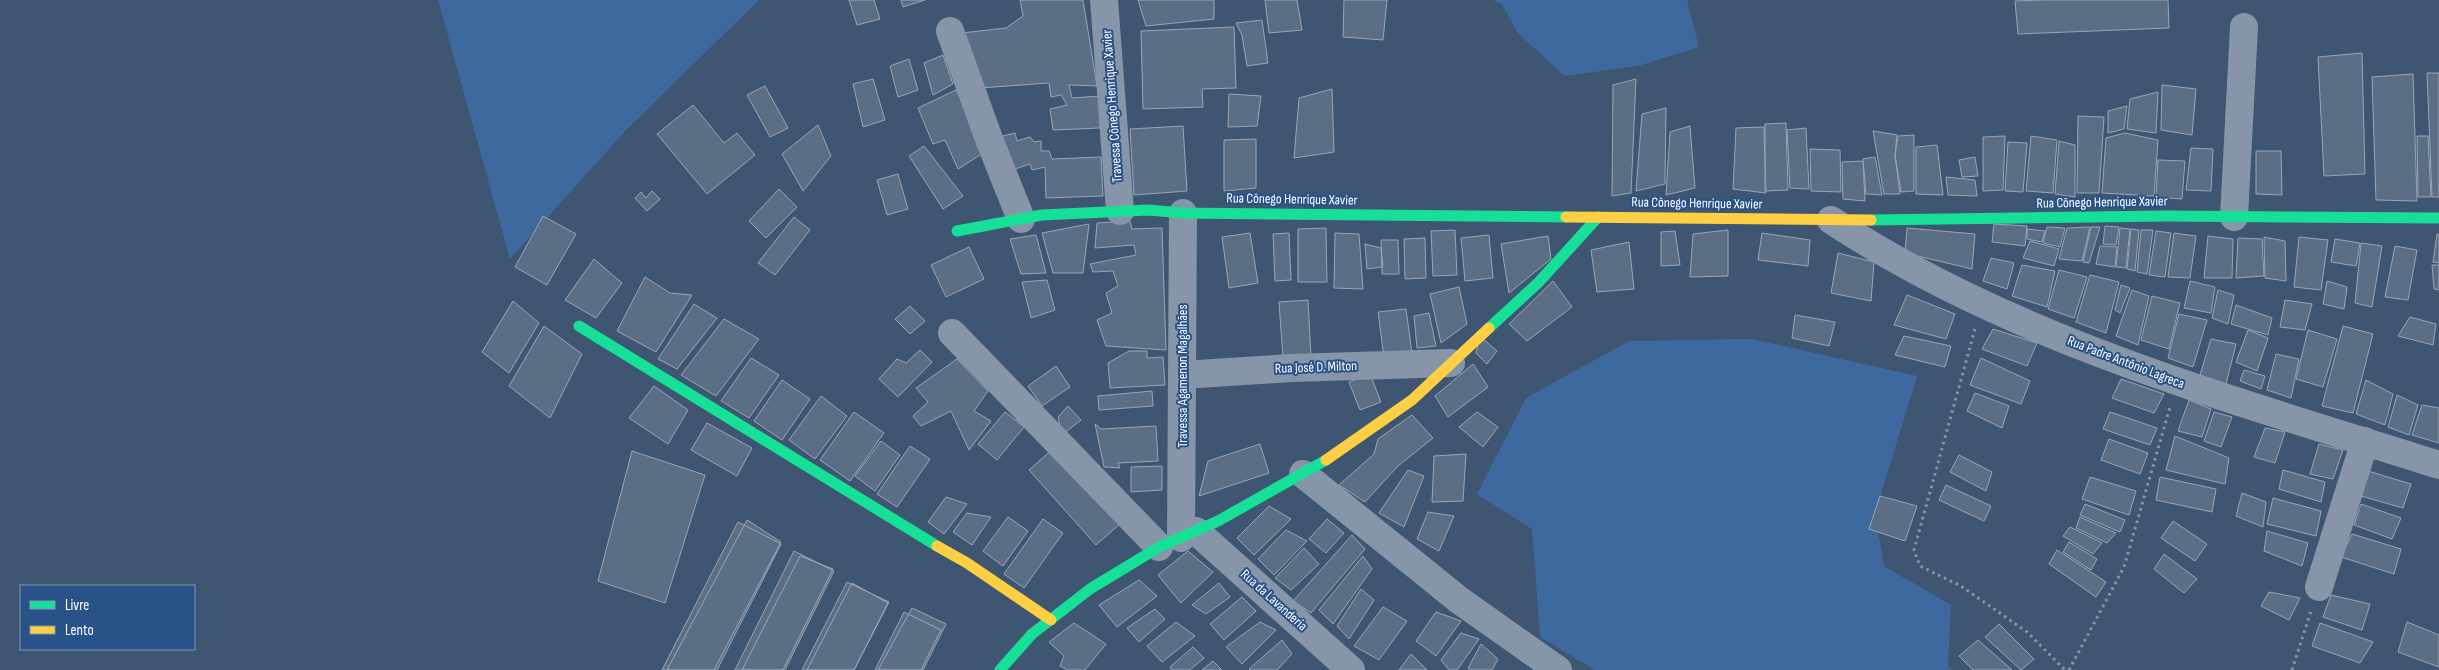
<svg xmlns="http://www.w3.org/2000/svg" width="2439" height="670" font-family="'Sofia Sans Condensed',sans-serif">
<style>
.green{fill:#3d699e}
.building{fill:#5c6e85;stroke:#99a6b7}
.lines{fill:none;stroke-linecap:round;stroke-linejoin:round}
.path{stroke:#8696a8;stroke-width:3;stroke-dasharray:2.5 4;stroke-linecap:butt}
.street{stroke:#8696a8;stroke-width:28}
.fast{stroke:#16e098;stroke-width:11}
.slow{stroke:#ffcf43;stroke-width:11}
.labels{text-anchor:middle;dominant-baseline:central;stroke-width:4;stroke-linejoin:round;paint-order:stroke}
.street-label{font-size:14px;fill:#fff;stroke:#295289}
</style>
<rect width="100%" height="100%" fill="#3f5673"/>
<path class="green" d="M438 0H759L626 130 510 259Z
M1493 0H1687L1699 47 1638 66 1564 76 1517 32 1502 4Z
M1752 339 1917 376 1875 514 1884 566 1951 605 1948 666 1952 670H1595L1540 637 1532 529 1477 494 1526 398 1629 341Z"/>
<path class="building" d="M849 0H874L880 19 857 25Z
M901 0H925L903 7Z
M1020 0H1083L1097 86 1069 85 1072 98 1100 96V128L1053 130 1050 109 1067 105 1061 95 1051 97 1049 83 980 88 962 33 1006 28 1023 16Z
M1138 0H1214V19L1146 26Z
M1265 0H1297L1302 30 1269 33Z
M1344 0H1387L1383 40 1343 37Z
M2044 0H2168L2169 28 2018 34 2015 1Z
M1262 20 1268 63 1247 66 1242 35 1236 23Z
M1234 27 1236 88 1202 89 1203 107 1143 109 1141 31Z
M2362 53 2365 174 2324 176 2318 57Z
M943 55 953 84 933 95 924 63Z
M909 59 918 90 898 97 890 66Z
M2427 73H2439V197H2432Z
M2413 74 2417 201 2376 200 2372 77Z
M873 79 885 120 863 127 853 84Z
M1636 79 1631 193 1612 196 1613 85Z
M2162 85 2196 89 2192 135 2161 130Z
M765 86 788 128 770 137 747 95Z
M1332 89 1334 152 1294 158 1299 98Z
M956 90 988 150 958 169 945 140 933 144 918 108Z
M2158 92 2156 133 2127 129 2130 99Z
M1229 94 1261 96 1257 126 1228 127Z
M693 105 724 143 737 133 755 155 707 194 657 134Z
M2127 106 2124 129 2108 133V111Z
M1666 108 1665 184 1636 191 1642 114Z
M2078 116 2104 117 2099 193H2077Z
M1786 123 1788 190 1765 191V124Z
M818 125 831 156 803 191 782 154Z
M1183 126 1187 191 1134 195 1130 129Z
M1690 126 1695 188 1666 195 1670 132Z
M1764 127 1766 193 1733 189 1736 128Z
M1806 128 1809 189 1790 188 1787 130Z
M1873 131 1897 135 1895 155 1900 194H1884Z
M1015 133 1017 141 1030 137 1034 142 1041 141V151H1049L1052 159 1101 157 1103 196 1046 198 1045 167 1032 170 1030 164 1009 171 999 137Z
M2125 133 2158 140 2154 196 2102 193 2106 138Z
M1914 135V191L1901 192 1895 156 1898 136Z
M2005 136 2003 190 1983 191V137Z
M2031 136 2057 140 2053 193 2026 191Z
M2417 136H2428L2431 197H2418Z
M1256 139V188L1224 191V140Z
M2059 141 2075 145V197L2055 194Z
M2008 142 2027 143 2023 192 2005 191Z
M1937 145 1943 195 1916 194V147Z
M924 146 963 196 943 209 909 156Z
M2191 148 2213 149 2211 191 2186 190Z
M1810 149 1840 150 1841 192 1811 191Z
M2256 151H2281L2282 195 2256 194Z
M1875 157 1882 195 1866 194 1863 159Z
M1975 157 1978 176 1962 177 1959 160Z
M2158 160 2185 161 2182 199 2156 197Z
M1863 161 1865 201 1843 199 1842 162Z
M898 174 908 209 887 215 877 180Z
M1946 177 1975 180 1977 196 1948 195Z
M779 189 797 207 766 238 749 221Z
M652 191 660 199 647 211 635 198 641 192 646 198Z
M543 216 576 234 547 285 515 267Z
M794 217 810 230 775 275 758 263Z
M1130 221 1132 229 1162 228 1166 350 1106 346 1097 320 1112 313 1106 293 1118 286 1113 271 1093 272 1090 264 1136 255 1134 245 1095 248 1097 223Z
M1089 224 1083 273H1053L1042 233Z
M1994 224 2027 226 2025 246 1992 242Z
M2105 226 2119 227 2116 245 2103 244Z
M2047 227 2065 228 2060 247 2043 243Z
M2090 227 2082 261 2059 259 2067 228Z
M2091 227H2100L2089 263 2083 262Z
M1326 228 1327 282H1298V229Z
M1907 228 1975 234 1972 269 1905 253Z
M2120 228 2130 229 2126 268 2116 267Z
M2027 229 2045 231 2042 242 2027 239Z
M2131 229 2139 230 2135 271 2127 269Z
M1455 230 1457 275 1433 276 1431 231Z
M1728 230V276L1690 277 1693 234Z
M2141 230H2153L2147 274 2137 272Z
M1675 231 1680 265 1661 266V232Z
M2156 231 2171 233 2165 277 2149 275Z
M1250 233 1258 283 1229 288 1222 237Z
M1289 233 1291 280 1275 281 1273 234Z
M1335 233 1359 234 1363 289 1334 288Z
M1762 233 1810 240 1808 266 1758 260Z
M2174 233 2196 236 2190 278 2168 277Z
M2437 234H2439V263L2433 262Z
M1036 235 1046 273 1021 274 1010 239Z
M1489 235 1493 278 1465 281 1461 238Z
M1548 236 1551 259 1509 293 1501 244Z
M2208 236 2233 239 2232 278H2204Z
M2264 237 2285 241 2286 281 2265 278Z
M2299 237 2328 240 2321 290 2294 287Z
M1425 238 1426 278 1405 279 1404 239Z
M2238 238 2262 239 2264 276 2236 278Z
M2335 239 2360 243 2356 266 2331 262Z
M1381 240H1398L1399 274H1382Z
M2030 241 2059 249 2054 266 2023 258Z
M1629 242 1634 289 1597 292 1591 250Z
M2361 243 2382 246 2372 307 2355 303Z
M1365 244 1381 248 1383 267 1367 269Z
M2100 246 2117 247 2115 267 2096 264Z
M2395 246 2417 250 2408 300 2385 297Z
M969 247 984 279 946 297 931 265Z
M1838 253 1874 262 1871 301 1831 293Z
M1991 258 2014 263 2007 289 1983 281Z
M594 259 622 283 596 318 565 300Z
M2022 265 2055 271 2047 307 2012 296Z
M2432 265H2439V290L2434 289Z
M2059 270 2087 277 2074 318 2048 309Z
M2090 275 2119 282 2106 333 2076 322Z
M645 277 670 293 692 295 656 352 617 331Z
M1047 280 1055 310 1031 318 1022 282Z
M1553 281 1572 307 1527 341 1509 324Z
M2190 281 2215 287 2211 313 2184 308Z
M2327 281 2347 287 2344 309 2323 304Z
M2121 285 2130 288 2120 313 2115 310Z
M1459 287 1467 324 1441 343 1430 294Z
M2132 290 2149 296 2138 345 2116 336Z
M2218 290 2234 295 2228 324 2212 318Z
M1907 295 1955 314 1946 339 1894 325Z
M2152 296 2180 303 2169 349 2141 340Z
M1308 300 1311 356 1283 358 1279 302Z
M2285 300 2312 304 2305 330 2280 327Z
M513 301 539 323 509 373 482 352Z
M694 304 717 318 677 369 658 359Z
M2236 305 2272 318 2268 335 2231 324Z
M910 306 925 321 910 334 895 319Z
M1406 309 1412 353 1384 357 1378 312Z
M1429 313 1436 346 1417 348 1414 316Z
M2179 314 2207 320 2193 367 2168 358Z
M1795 315 1835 322 1829 346 1792 338Z
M2410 317 2436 324 2433 345 2398 336Z
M724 319 759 339 716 396 681 375Z
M544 326 582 354 550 418 509 386Z
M2343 326 2373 334 2353 413 2322 406Z
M1993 329 2037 343 2027 366 1982 349Z
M2248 330 2268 338 2257 371 2236 362Z
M2308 330 2337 339 2323 387 2296 379Z
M1480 336 1497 351 1487 364 1476 353Z
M1904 336 1951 346 1945 367 1895 355Z
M2211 339 2236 344 2226 384 2200 375Z
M920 350 932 362 898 397 879 379 897 359 906 363Z
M1129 351H1147V358L1163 357 1165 385 1110 388 1108 363Z
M2276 354 2299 359 2291 398 2267 390Z
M751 358 779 375 749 418 721 401Z
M1981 358 2030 381 2021 404 1970 385Z
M957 359 988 391 974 411 991 421 969 450 951 411 921 426 913 416 928 402 916 388Z
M1473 364 1488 387 1448 417 1435 396Z
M1056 366 1070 387 1042 406 1028 386Z
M2244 370 2265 376 2261 389 2240 381Z
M1370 374 1381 402 1360 410 1349 382Z
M2121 379 2164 394 2154 413 2112 398Z
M782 380 810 399 782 440 754 421Z
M2366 380 2393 394 2385 425 2356 414Z
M654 386 688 410 668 444 629 418Z
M1152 391 1153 406 1099 410 1098 396Z
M1975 393 2009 406 2002 428 1967 411Z
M2397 395 2418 405 2409 435 2388 427Z
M821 396 847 416 815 459 789 440Z
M2189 400 2211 409 2202 437 2178 431Z
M2422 405 2439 408V443L2412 435Z
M1068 406 1081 420 1062 435 1058 417Z
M854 412 884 433 850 481 820 460Z
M1005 412 1024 427 997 460 978 444Z
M1477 412 1498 427 1483 447 1459 427Z
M2110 412 2157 428 2150 445 2103 429Z
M2214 412 2232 417 2221 447 2204 441Z
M1412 415 1433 438 1398 466 1365 502 1339 485 1374 454 1378 439Z
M707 423 752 448 737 476 691 450Z
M1095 424 1101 429 1156 426 1158 461 1118 463 1120 468 1104 467Z
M2265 428 2285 432 2275 463 2254 457Z
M2175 436 2229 458 2225 484 2166 470Z
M2109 439 2148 453 2140 474 2101 460Z
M881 441 900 455 875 491 855 476Z
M1260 444 1269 473 1199 496 1208 461Z
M2319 444 2343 450 2333 479 2310 474Z
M910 446 930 459 897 507 877 494Z
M1054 448 1121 523 1096 545 1029 470Z
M632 451 705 475 665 603 598 581Z
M1466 454 1463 501 1432 502 1434 456Z
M1959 455 1992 472 1986 491 1950 472Z
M1162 466V490L1131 492V467Z
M1408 470 1424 476 1404 527 1379 513Z
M2283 470 2325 482 2321 502 2279 489Z
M2368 471 2411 484 2403 508 2361 496Z
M2090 477 2136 491 2129 515 2082 499Z
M2160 477 2216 489 2212 512 2156 500Z
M1946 485 1991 506 1984 521 1939 500Z
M2242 493 2266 502 2263 527 2236 516Z
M1880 496 1917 506 1905 541 1869 529Z
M946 497 967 504 944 534 928 522Z
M2273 498 2321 511 2316 536 2267 524Z
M2085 504 2125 520 2120 532 2080 515Z
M2361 504 2401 518 2392 539 2354 525Z
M1269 506 1291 519 1254 555 1237 538Z
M1428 512 1454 516 1439 551 1417 539Z
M967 513 991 517 972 545 953 532Z
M1008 517 1028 531 1003 566 983 551Z
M2080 517 2116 533 2107 543 2076 528Z
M1043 519 1063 533 1024 588 1004 574Z
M1327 519 1344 533 1326 553 1309 539Z
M747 520 781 542 714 670H667Z
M2173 521 2207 544 2195 561 2161 538Z
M738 522 781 544 717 670H662Z
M2070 527 2102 543 2093 554 2063 536Z
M1286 530 1307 541 1274 575 1258 559Z
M2267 531 2308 543 2302 566 2264 551Z
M2352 534 2401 549 2394 574 2341 557Z
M1352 535 1365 549 1311 613 1293 601Z
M2069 542 2097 559 2091 570 2063 552Z
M1304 548 1319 564 1291 590 1275 578Z
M2057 550 2106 582 2096 597 2049 564Z
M794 551 834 571 785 670H735Z
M1188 551 1213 572 1181 603 1158 575Z
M2164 554 2197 579 2184 593 2154 569Z
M800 556 833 569 783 670H742Z
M1363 556 1372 569 1333 624 1319 610Z
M1139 580 1157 596 1117 627 1099 605Z
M847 582 889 602 854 670H802Z
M852 583 888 603 854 670H807Z
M1219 583 1230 597 1206 614 1192 605Z
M1361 589 1374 600 1349 639 1337 626Z
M2269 592 2300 598 2289 620 2261 606Z
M2331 595 2370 604 2362 630 2323 617Z
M1242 597 1256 611 1224 640 1210 624Z
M1383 607 1407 621 1379 660 1354 646Z
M912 608 946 624 923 670H878Z
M1155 609 1165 619 1139 642 1127 628Z
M904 612 941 630 921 670H875Z
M1436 612 1461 621 1436 656 1416 641Z
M1176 622 1195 636 1162 662 1147 646Z
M1260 622 1276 630 1242 664 1226 647Z
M2407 622 2439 635V667L2398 652Z
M1074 623 1106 644 1085 670H1068L1060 666 1064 656 1049 642Z
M2320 623 2373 642 2360 663 2312 646Z
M1999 624 2034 659 2021 670 1985 637Z
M1461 633 1479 639 1457 670H1449L1441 660Z
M1282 640 1292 654 1277 670H1250L1249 669Z
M1978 640 2012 670H1973L1959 656Z
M1481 644 1498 659 1492 670H1471L1468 668Z
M1193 647 1204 658 1190 670H1172L1170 667Z
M1411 654 1427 670H1399Z
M1213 661 1222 670H1202Z"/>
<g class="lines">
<path class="path" d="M1975 329 1914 550 1920 566 1961 586 2027 632 2065 670
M2069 670 2124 567 2170 407
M2292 670 2311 611"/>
<path class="street" d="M1104 0 1120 211
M950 31 989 139 1021 219
M2234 217 2244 27
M1831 220C2015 341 2231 399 2439 465
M952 333 1159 547
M1182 375 1292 368 1451 363
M1303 474 1459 600 1558 670
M1196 531 1351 670
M1181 538 1183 213
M2319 587 2365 441"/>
<path class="fast" d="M1871 220 2165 216 2439 218
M957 231 1042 215 1148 210 1183 213 1566 217
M579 326 937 546
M1489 328 1538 283 1598 217
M1000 670 1032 634 1090 589 1159 547 1218 521 1326 460"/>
<path class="slow" d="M1566 217 1871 220
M1326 460 1412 400 1489 328
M937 546 967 563 1051 620"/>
</g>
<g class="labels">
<g class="street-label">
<text transform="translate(1112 106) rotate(-94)">Travessa Cônego Henrique Xavier</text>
<text transform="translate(1292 199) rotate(1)">Rua Cônego Henrique Xavier</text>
<text transform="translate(2102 202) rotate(-1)">Rua Cônego Henrique Xavier</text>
<text transform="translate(1697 203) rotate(1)">Rua Cônego Henrique Xavier</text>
<text transform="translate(2126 362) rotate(21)">Rua Padre Antônio Lagreca</text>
<text transform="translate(1316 367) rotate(-2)">Rua José D. Milton</text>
<text transform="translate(1182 376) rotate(-90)">Travessa Agamenon Magalhães</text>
<text transform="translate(1274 600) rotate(42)">Rua da Lavanderia</text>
</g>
</g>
<rect x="20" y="585" width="175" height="65" fill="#295289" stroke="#7f97b8"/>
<rect x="30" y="601" width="25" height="8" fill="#16e098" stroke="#7f97b8"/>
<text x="65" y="610" font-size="15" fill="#ffffff">Livre</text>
<rect x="30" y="626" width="25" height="8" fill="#ffcf43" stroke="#7f97b8"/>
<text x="65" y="635" font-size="15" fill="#ffffff">Lento</text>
</svg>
